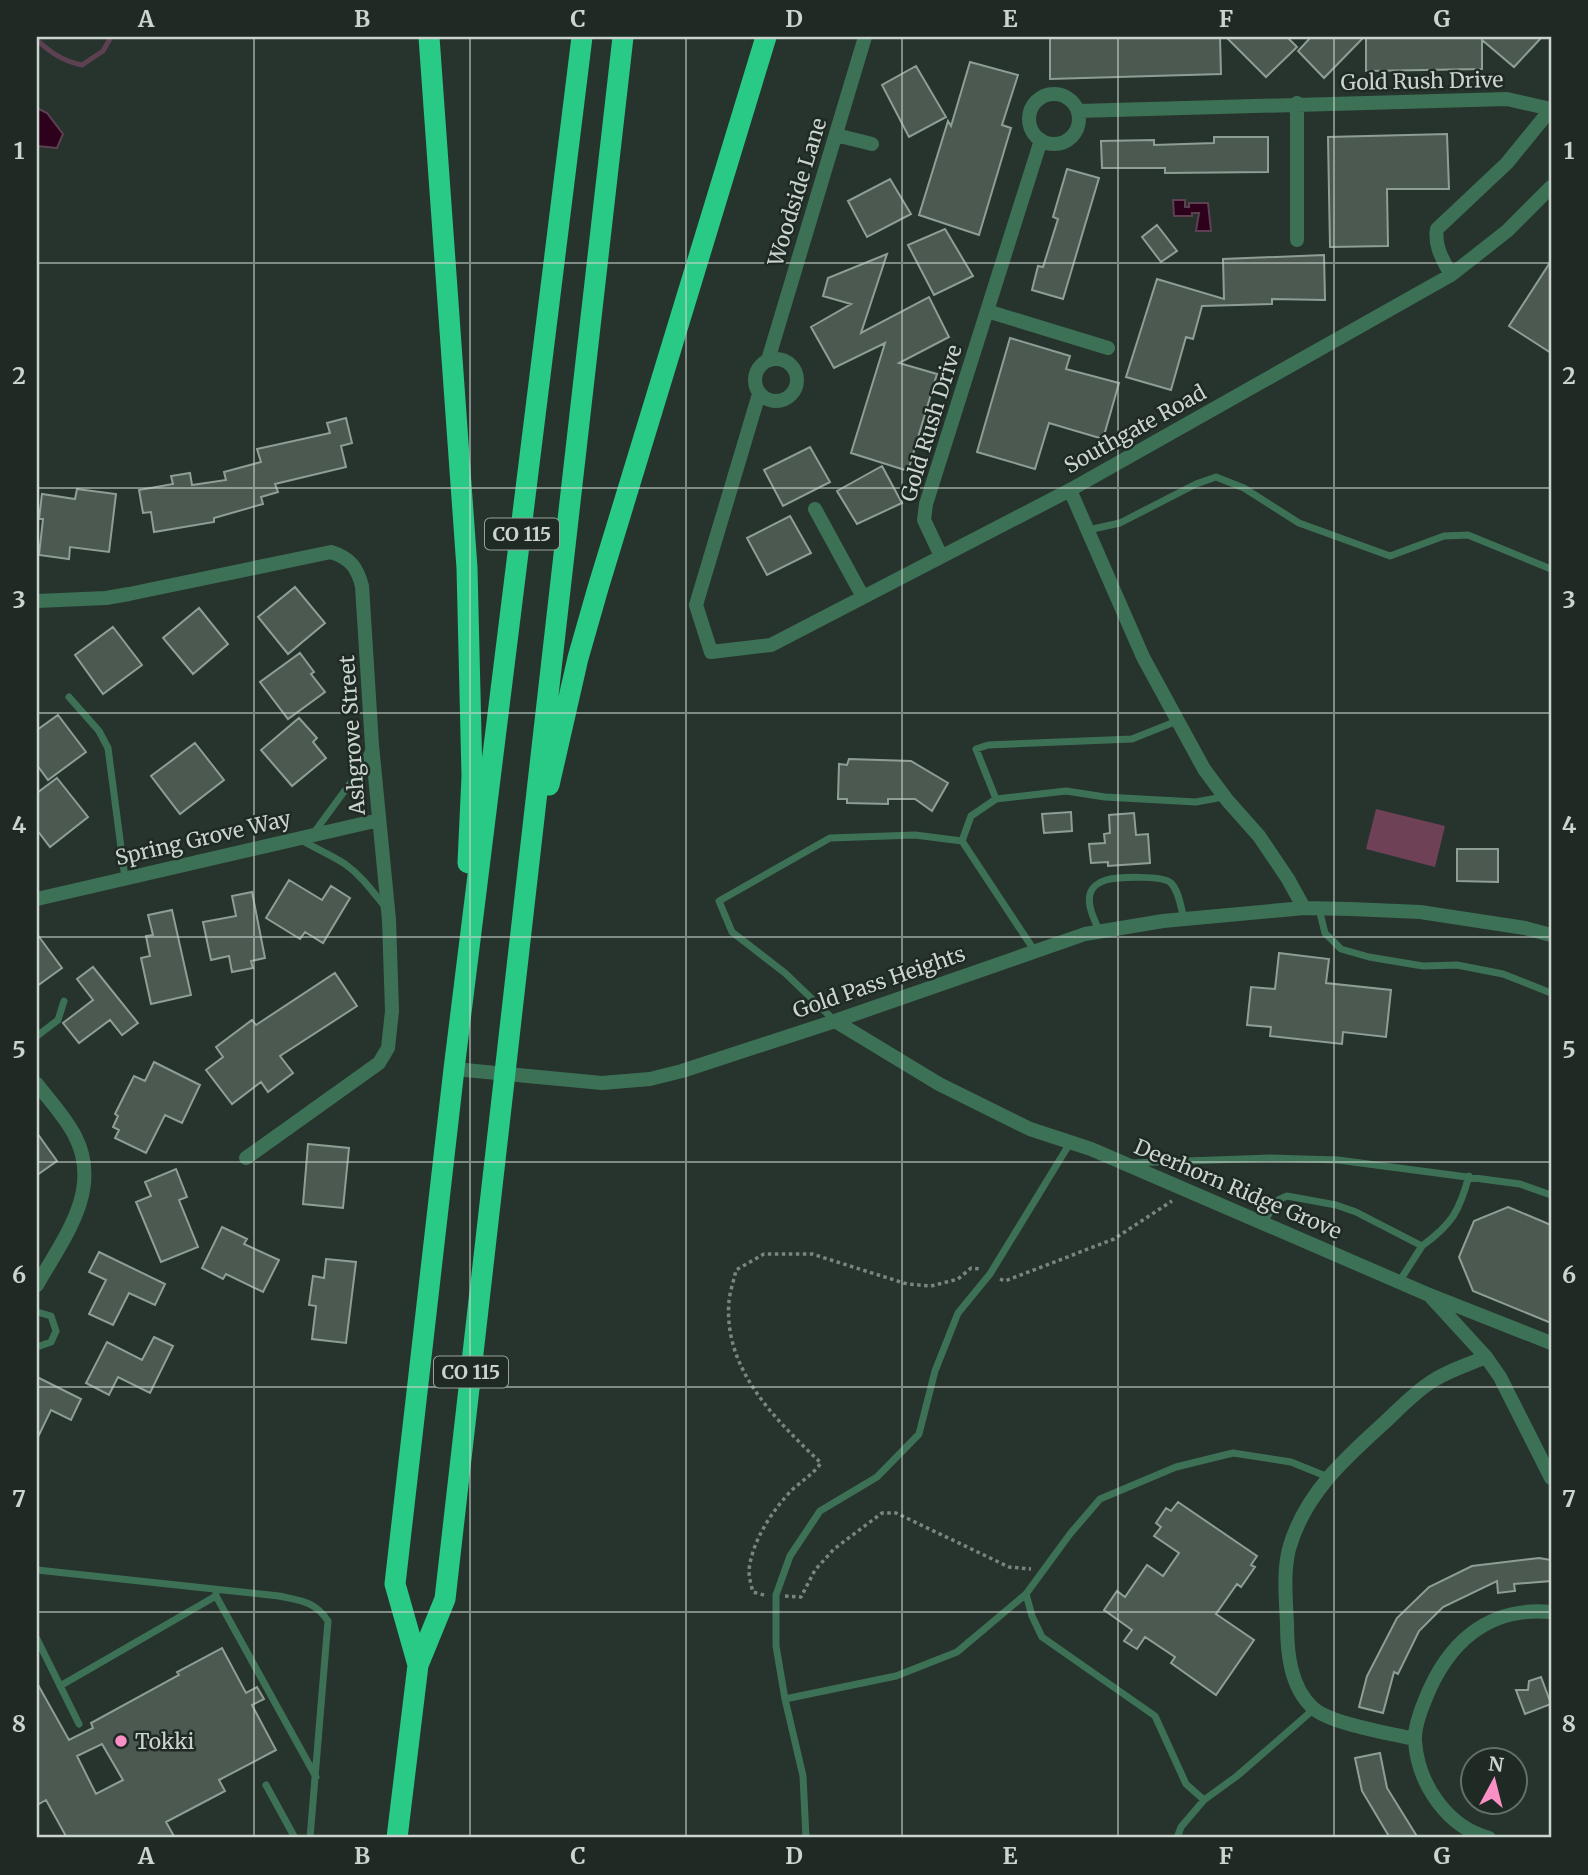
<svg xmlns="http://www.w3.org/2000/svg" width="1588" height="1875" font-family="Merriweather,serif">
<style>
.green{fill:#6e4157}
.water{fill:#2d011b;stroke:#5d4051;stroke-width:2}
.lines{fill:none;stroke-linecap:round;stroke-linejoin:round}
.stream{stroke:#5d4051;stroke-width:5}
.building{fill:#4b5951;stroke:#8f9e95;stroke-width:2;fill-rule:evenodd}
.path{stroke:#7a857f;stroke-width:3.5;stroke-dasharray:3.5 3.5;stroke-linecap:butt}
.lane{stroke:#3d7156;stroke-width:7}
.street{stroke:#3d7156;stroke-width:14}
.highway{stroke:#29c986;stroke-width:21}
.grid{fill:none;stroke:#ccd4cf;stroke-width:2;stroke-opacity:0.55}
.poi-dot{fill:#fb8fc6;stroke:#1e2a23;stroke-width:2.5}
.labels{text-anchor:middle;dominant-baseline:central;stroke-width:5;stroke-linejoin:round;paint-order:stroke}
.shield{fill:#1e2a23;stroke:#98a19b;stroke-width:2}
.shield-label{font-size:19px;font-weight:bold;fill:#ccd4cf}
.street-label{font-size:21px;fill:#ccd4cf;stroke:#1e2a23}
.poi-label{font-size:21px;fill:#ccd4cf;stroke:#1e2a23;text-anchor:start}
.neatline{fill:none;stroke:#ccd4cf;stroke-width:2.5}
.grid-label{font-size:23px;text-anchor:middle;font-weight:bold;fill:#ccd4cf}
</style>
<rect width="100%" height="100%" fill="#27342d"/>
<path class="green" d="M1376 809 1445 826 1435 867 1366 849Z"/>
<path class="water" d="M37 108 47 113 63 134 57 148 37 146Z
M1173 200H1185V207H1189V203H1208L1211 231H1196L1199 213H1192V216H1174Z"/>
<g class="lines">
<path class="stream" d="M37 40C51 53 63 61 82 65L103 51 111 37"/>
</g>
<path class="building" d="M1050 37H1220L1221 74 1050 79Z
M1226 37H1287L1297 47 1266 77Z
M1311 37H1364L1324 78 1298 51Z
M1366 37H1542L1514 67 1482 40V69L1366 71Z
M970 62 1018 75 1002 125 1011 128 979 235 919 215 948 121 951 126Z
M916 66 946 117 909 137 882 85Z
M1447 134 1449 189H1387L1388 246 1330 247 1328 137Z
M1214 137H1268V172L1165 173V168H1102L1101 141 1154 140V145L1214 143Z
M1067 169 1099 178 1063 299 1032 290 1038 266 1043 267 1058 219 1053 217Z
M890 179 911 214 867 237 848 201Z
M1157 225 1177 251 1161 262 1142 237Z
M945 229 973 276 934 295 908 245Z
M887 254 861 333 929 297 949 337 899 363 937 374 908 471 851 453 885 343 834 368 811 327 851 304 823 296 828 278Z
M1324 255 1325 300 1272 299V304L1202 306 1193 339 1186 337 1171 390 1126 377 1157 279 1224 299 1223 259Z
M1551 261V353L1509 326Z
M1010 338 1070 356 1066 369 1119 383 1103 439 1049 423 1035 469 977 452Z
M346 418 352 443 341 446 346 467 275 484 278 492 261 497 263 504 214 518V522L154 532 151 512 143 513 139 490 173 484 171 476 190 473 192 485 226 480 224 472 261 462 257 449 330 433 327 423Z
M810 447 830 482 783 506 764 470Z
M882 466 902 503 857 524 837 491Z
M77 489 116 494 109 552 70 547 69 559 39 555 43 519H39L42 494 75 499Z
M790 516 811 553 767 575 747 538Z
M295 587 325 623 288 654 258 617Z
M199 608 228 644 193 674 163 638Z
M113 627 142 665 103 694 75 655Z
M300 653 314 672 311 674 325 692 288 719 260 682Z
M58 715 86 752 48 780 37 765V730Z
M299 718 317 738 313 742 326 758 292 786 261 750Z
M195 743 224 780 180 814 151 776Z
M849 759 911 761 948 783 932 811 915 799H888V804L847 803V799H838L839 764 847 765Z
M57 778 88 817 50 847 37 830V793Z
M1071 812 1072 831 1044 833 1042 814Z
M1134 813 1136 835 1148 834 1150 863 1108 866V862L1091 863 1089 844 1105 843 1104 834 1110 833 1109 815Z
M1457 849H1498V882L1457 881Z
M289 880 322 900 331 886 350 898 323 943 305 932 300 939 266 918Z
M252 892 265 958 251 961 253 968 232 972 229 956 211 960 203 922 236 916 232 896Z
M172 910 191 995 151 1004 141 958 150 956 146 936 153 935 148 915Z
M37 934 62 968 37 986Z
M1279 953 1329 959 1326 983 1391 990 1386 1037 1343 1032 1342 1044 1270 1036 1271 1027 1247 1025 1251 987 1275 989Z
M93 967 138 1023 122 1035 110 1020 79 1043 63 1023 93 1000 77 979Z
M335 973 357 1006 280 1056 293 1073 268 1092 261 1082 232 1104 206 1070 223 1057 216 1047 252 1020 256 1025Z
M154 1062 200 1085 182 1123 165 1115 146 1153 115 1138 119 1130 113 1127 118 1116 115 1114 134 1076 145 1081Z
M37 1133 57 1161 37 1175Z
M308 1144 349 1148 343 1208 303 1204Z
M176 1169 187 1197 179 1200 198 1247 161 1262 136 1202 151 1196 145 1182Z
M1508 1207 1551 1225V1323L1473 1291 1459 1257 1474 1221Z
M222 1227 247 1239 244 1244 279 1260 263 1292 226 1274 223 1279 202 1268Z
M99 1252 165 1284 155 1305 129 1293 113 1325 89 1314 106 1280 89 1272Z
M326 1259 356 1262 346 1343 312 1339 316 1306 309 1305 313 1276 324 1278Z
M154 1337 173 1346 150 1393 118 1377 109 1395 86 1383 107 1342 142 1360Z
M37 1377 81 1399 71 1420 51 1410 37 1439Z
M1178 1502 1257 1556 1251 1565 1255 1567 1241 1587 1237 1584 1216 1614 1254 1640 1216 1695 1171 1663 1175 1657 1145 1637 1137 1649 1124 1641 1132 1630 1104 1610 1117 1591 1125 1597 1147 1565 1163 1576 1179 1553 1154 1536 1161 1527 1156 1523 1166 1508 1171 1511Z
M1539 1558 1551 1560V1581L1514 1584 1515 1591 1498 1593 1497 1581 1443 1607 1419 1631 1398 1674 1394 1672 1383 1713 1359 1707 1367 1676 1397 1618 1429 1587 1472 1566Z
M222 1648 246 1693 257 1687 264 1699 252 1705 276 1750 219 1780 225 1791 166 1822 175 1838H67L46 1800 37 1805V1683L69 1740 93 1728 91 1723 179 1675 177 1672ZM102 1744 123 1780 96 1794 77 1756Z
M1541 1677 1551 1704 1525 1714 1516 1690H1528L1529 1681Z
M1380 1753 1387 1788 1418 1838H1390L1362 1791 1355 1758Z"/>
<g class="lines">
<path class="path" d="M1000 1279 1005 1281 1114 1239 1172 1201
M764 1595 753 1592C751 1585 749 1577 749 1570 752 1541 773 1509 793 1489 803 1480 813 1474 821 1463 776 1420 723 1370 729 1301 730 1291 734 1280 736 1270L764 1254H812L907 1284 931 1286 958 1279 971 1268 980 1269
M785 1596 801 1597 815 1570 834 1549 882 1513H896L1009 1567 1031 1569"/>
<path class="lane" d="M1088 530 1120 523 1196 484 1216 477 1244 488 1299 523 1390 556 1444 536 1468 535 1551 569
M69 697 99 731 108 748 125 878
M1177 721 1132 739 988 745 976 749 996 799 1066 791 1105 797 1196 802 1223 797
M996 799 971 816 962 841 1034 950
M313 834 357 774 370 748
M301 840C315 848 331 855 345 864 362 876 373 892 386 908
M1319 909 1325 933 1341 949 1369 957 1423 966 1457 965 1503 974 1551 993
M1099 931C1095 920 1087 907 1090 894 1092 887 1099 882 1106 880 1117 877 1163 875 1171 883 1179 891 1181 908 1184 919
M834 1020 785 973 732 932 719 901 830 838 915 835 962 841
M37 1036 58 1020 64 1001
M1132 1163 1270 1158 1338 1160 1520 1184 1551 1195
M1263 1223 1278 1200 1287 1196 1336 1205 1356 1212 1422 1246 1399 1282
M1422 1246C1452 1224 1459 1212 1469 1176
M37 1312 51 1316 56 1331 51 1342 37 1347
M37 1570 279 1596C301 1601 315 1601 328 1621L310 1838
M216 1596 316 1777
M37 1639 79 1724
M60 1686 216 1596V1593
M785 1699 896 1676 957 1652 1026 1594
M1314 1709 1237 1776 1204 1800 1186 1784 1155 1716 1042 1637 1032 1616 1026 1594 1070 1534 1100 1499 1176 1467 1233 1453 1291 1462 1328 1477
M266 1785 295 1838
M806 1838 803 1776 785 1699 776 1646V1595L790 1556 820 1511 877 1477 919 1434 935 1371 958 1313 990 1274 1070 1143
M1177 1838 1181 1827 1204 1800"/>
<path class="street" d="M1029 119a25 25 0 1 1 50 0a25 25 0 1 1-50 0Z
M1078 111 1507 99 1551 109
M836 135 872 144
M1297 240V103
M1451 275C1443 260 1434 246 1437 229L1507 163 1551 109
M987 311 1108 348
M755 380a21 21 0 1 1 42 0a21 21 0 1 1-42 0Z
M768 360 865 37
M759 394 696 605 711 652 771 645 1070 490 1451 275 1507 231 1551 187
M1070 490 1143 657 1204 769 1227 800 1259 836 1288 879 1304 908
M815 509 863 597
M941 556 924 520 926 504 1041 140
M37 601 106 598 129 594 331 552C350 558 357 567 362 586L372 745 389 920 392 1011 388 1048 379 1063 246 1158
M37 899 379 820
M835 1021 939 1084 1030 1129 1091 1149 1427 1294 1551 1343
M454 1069 602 1083 650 1079 682 1071 835 1021 1085 934 1163 921 1304 908 1351 909 1420 912 1525 928 1551 935
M37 1084C50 1101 66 1118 75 1136 103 1190 63 1239 37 1285
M1431 1297 1486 1357 1500 1377 1551 1478
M1414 1739C1389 1733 1331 1724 1313 1708 1290 1687 1287 1652 1287 1624 1286 1599 1283 1573 1289 1549 1304 1495 1344 1459 1384 1423 1398 1410 1412 1395 1428 1384 1444 1372 1467 1365 1486 1357
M1489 1838C1447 1827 1418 1784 1415 1741 1414 1728 1420 1712 1425 1700 1447 1644 1487 1606 1551 1612"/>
<path class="highway" d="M429 37 467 568 472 776 468 863
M549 785 578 658 598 588 766 37
M418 1665 395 1584 454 1069 582 37
M397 1838 418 1665 445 1599 623 37"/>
</g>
<path class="grid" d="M254 37V1838M470 37V1838M686 37V1838M902 37V1838M1118 37V1838M1334 37V1838M37 263H1551M37 488H1551M37 713H1551M37 937H1551M37 1162H1551M37 1387H1551M37 1612H1551"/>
<circle class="poi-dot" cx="121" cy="1741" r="7"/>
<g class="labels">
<g class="shield">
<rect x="485" y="518.5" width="74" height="31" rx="5"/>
<rect x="434" y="1356.5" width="74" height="31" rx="5"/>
</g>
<g class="shield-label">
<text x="522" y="534">CO 115</text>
<text x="471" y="1372">CO 115</text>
</g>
<g class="street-label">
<text transform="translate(1422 81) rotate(-1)">Gold Rush Drive</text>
<text transform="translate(797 192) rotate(-73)">Woodside Lane</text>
<text transform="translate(931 423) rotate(-73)">Gold Rush Drive</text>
<text transform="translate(1135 429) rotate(-29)">Southgate Road</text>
<text transform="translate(352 735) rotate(-94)">Ashgrove Street</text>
<text transform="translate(203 838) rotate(-13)">Spring Grove Way</text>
<text transform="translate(879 982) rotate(-19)">Gold Pass Heights</text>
<text transform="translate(1238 1189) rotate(23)">Deerhorn Ridge Grove</text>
</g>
<g class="poi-label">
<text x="135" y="1741">Tokki</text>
</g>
</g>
<rect width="1588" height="1875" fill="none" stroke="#1e2a23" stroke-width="77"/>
<g transform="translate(1494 1781) rotate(7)"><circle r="33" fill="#1e2a23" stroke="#646e68" stroke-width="2"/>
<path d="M0-5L12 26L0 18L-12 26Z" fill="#fb8fc6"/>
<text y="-10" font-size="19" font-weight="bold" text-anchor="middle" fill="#ccd4cf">N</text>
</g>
<rect x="38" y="38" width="1512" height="1798" class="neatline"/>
<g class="grid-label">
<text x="146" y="27">A</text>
<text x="362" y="27">B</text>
<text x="578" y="27">C</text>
<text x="794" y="27">D</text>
<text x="1010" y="27">E</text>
<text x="1226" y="27">F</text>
<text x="1442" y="27">G</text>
<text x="19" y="159">1</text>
<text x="1569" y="159">1</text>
<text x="19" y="384">2</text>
<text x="1569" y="384">2</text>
<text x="19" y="608">3</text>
<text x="1569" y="608">3</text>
<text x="19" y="833">4</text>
<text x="1569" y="833">4</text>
<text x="19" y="1058">5</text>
<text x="1569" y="1058">5</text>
<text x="19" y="1283">6</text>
<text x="1569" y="1283">6</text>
<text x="19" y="1507">7</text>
<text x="1569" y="1507">7</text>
<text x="19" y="1732">8</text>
<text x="1569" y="1732">8</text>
<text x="146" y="1864">A</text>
<text x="362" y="1864">B</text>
<text x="578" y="1864">C</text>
<text x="794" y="1864">D</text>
<text x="1010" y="1864">E</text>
<text x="1226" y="1864">F</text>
<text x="1442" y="1864">G</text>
</g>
</svg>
